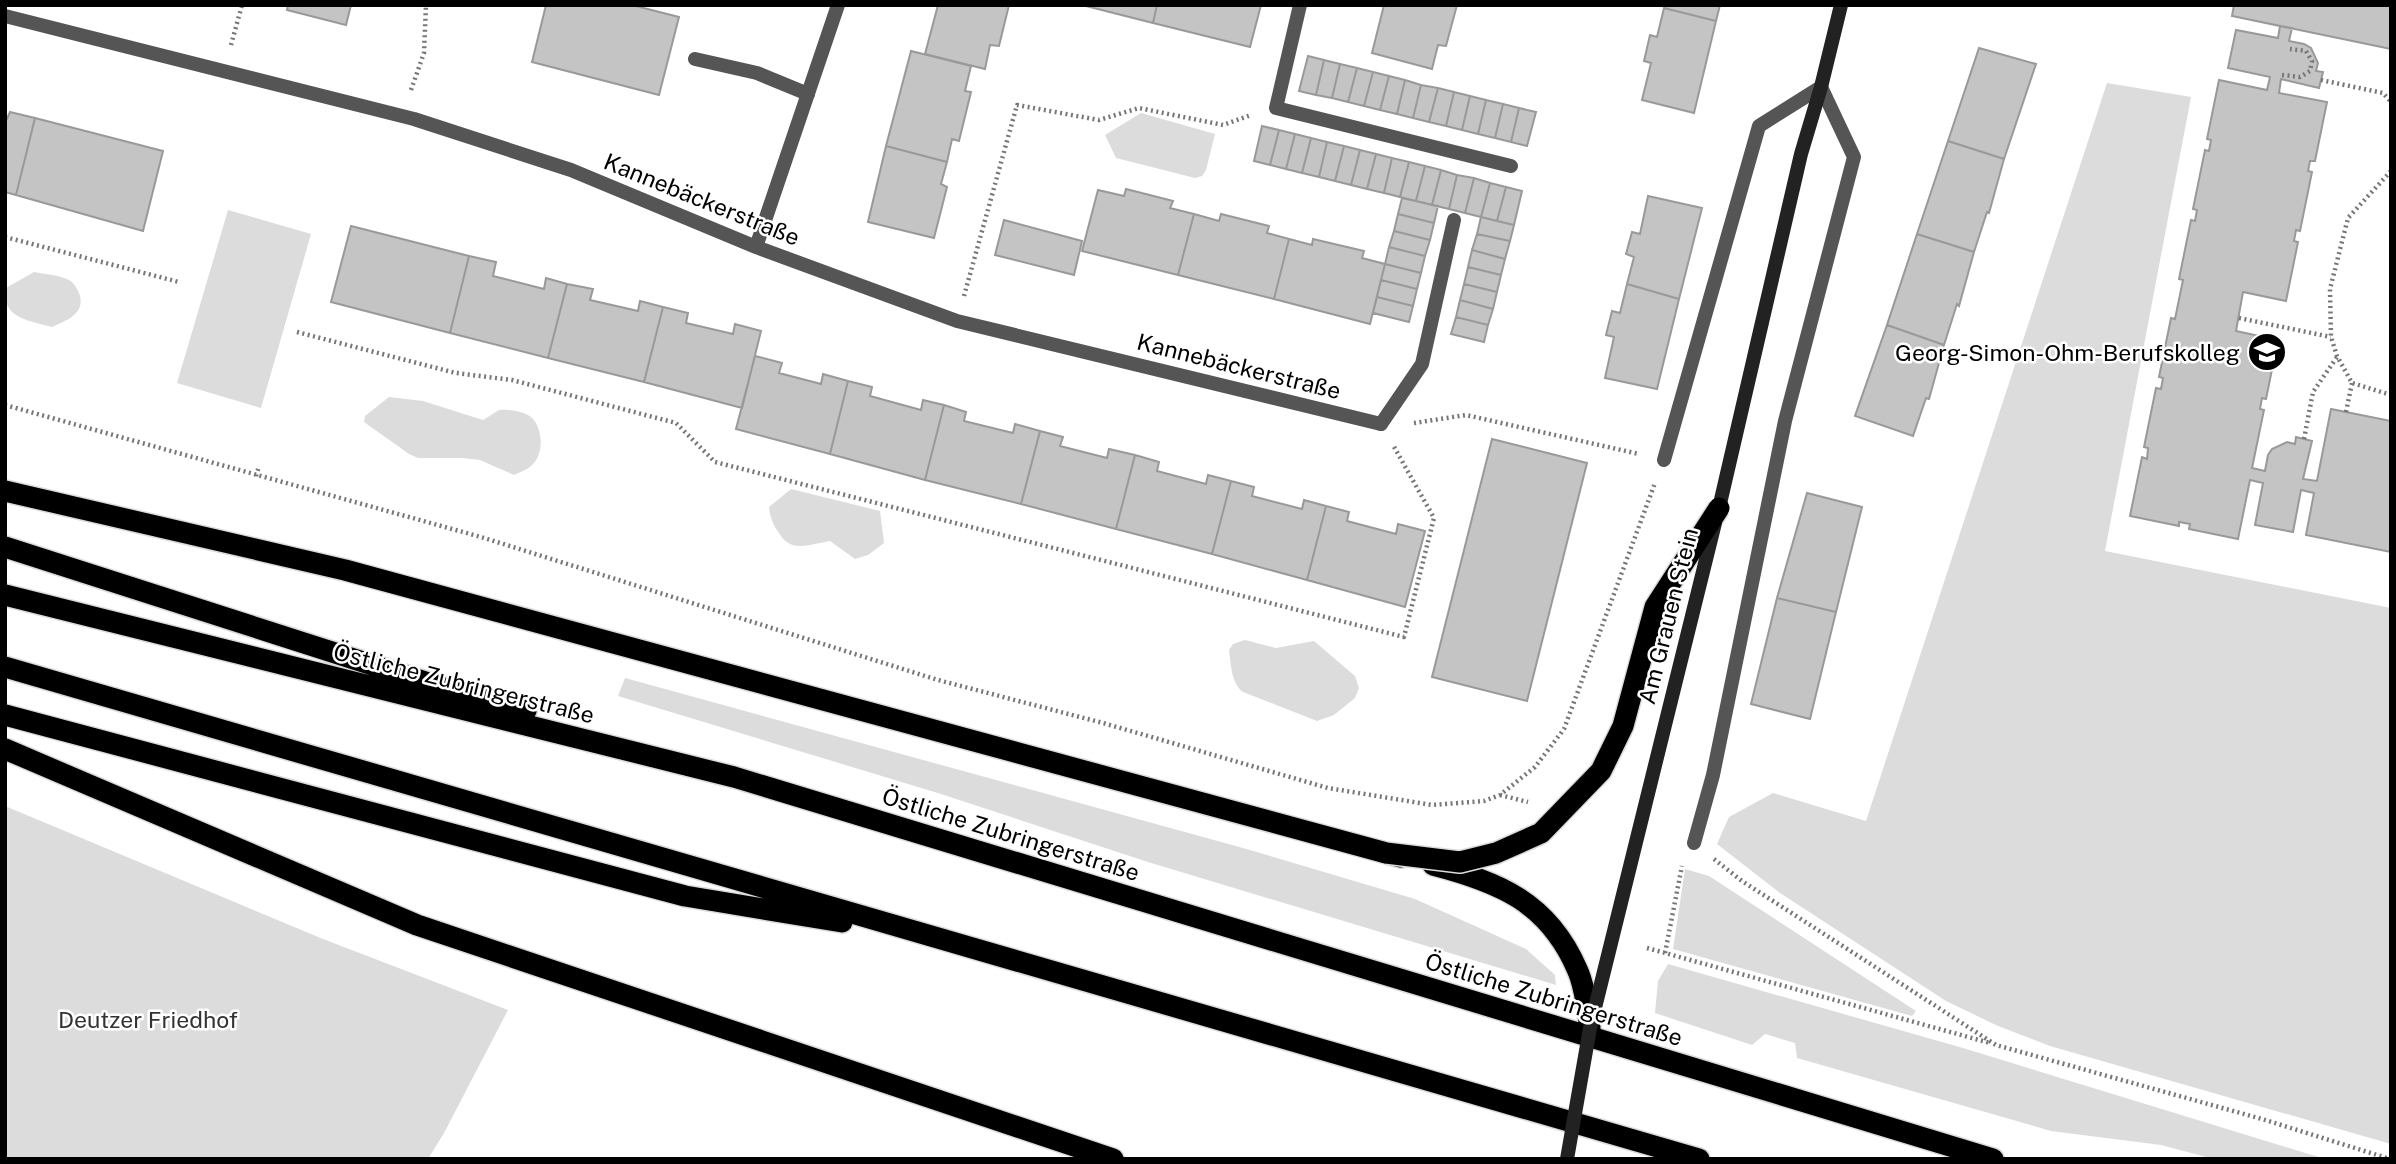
<svg xmlns="http://www.w3.org/2000/svg" width="2396" height="1164" font-family="'Public Sans',sans-serif">
<style>
.green{fill:#dcdcdc}
.building{fill:#c4c4c4;stroke:#999;stroke-width:2}
.lines{fill:none;stroke-linecap:round;stroke-linejoin:round}
.highway-casing{stroke:#dbdbdb;stroke-width:24}
.path{stroke:#777;stroke-width:4.5;stroke-dasharray:2 3.5;stroke-linecap:butt}
.lane{stroke:#555;stroke-width:14}
.street{stroke:#555;stroke-width:14}
.secondary{stroke:#222;stroke-width:14}
.highway{stroke:#000;stroke-width:21}
.highway-bridge-casing{stroke:#dbdbdb;stroke-width:24;stroke-linecap:butt}
.secondary-bridge{stroke:#222;stroke-width:14}
.highway-bridge{stroke:#000;stroke-width:21}
.labels{text-anchor:middle;dominant-baseline:central;stroke-width:5;stroke-linejoin:round;paint-order:stroke}
.street-label{font-size:23px;fill:#000;stroke:#fff}
.poi-label{font-size:23px;fill:#000;stroke:#fff;text-anchor:end}
.park-label{font-size:23px;fill:#333;stroke:#fff}
</style>
<rect width="100%" height="100%" fill="#fff"/>
<path class="green" d="M2107 83 2191 97 2105 551 2391 608V1144L2050 1046 1998 1026 1946 1001 1780 893 1717 844 1729 817 1773 793 1866 821Z
M1141 113 1215 134 1206 170 1202 176 1195 178 1116 158 1105 135Z
M228 210 311 234 261 408 177 383Z
M34 272C45 274 57 275 67 279 72 281 76 286 78 291 88 312 68 320 52 327 30 321 0 318 6 288Z
M389 397 423 401 483 420 499 410C508 409 524 411 531 417 543 428 544 453 533 464 529 469 520 472 514 475L480 460 463 458H418L409 454 364 422 365 416Z
M791 489 880 511 884 543 868 555 855 559 830 541C810 544 791 554 779 533 773 525 770 517 769 507Z
M1245 640 1276 648 1314 641 1355 676 1359 688 1355 698 1334 715 1317 721 1243 692C1231 683 1231 664 1229 650L1233 644Z
M625 678 1243 848 1415 899 1526 949 1555 975 1556 985 1148 862 941 794 618 696Z
M5 806 323 939 508 1010 444 1133 428 1159H5Z
M1685 869 1709 876 1916 1011 1912 1016 1673 949Z
M1668 964 1963 1048 2325 1159H2214L2161 1145 2051 1131 1797 1058 1795 1043 1765 1034 1752 1045 1655 1013 1658 981Z"/>
<path class="building" d="M288 5H351L346 25 287 10Z
M546 5H632L679 17 659 95 532 62Z
M938 5H1009L999 46 990 45 985 69 925 54Z
M1082 5H1157L1153 23Z
M1157 5H1261L1250 47 1153 23Z
M1384 5H1457L1446 46 1438 45 1432 69 1372 53Z
M1665 5H1720L1716 21 1664 8Z
M2234 5H2391V49L2232 16Z
M1664 8 1716 21 1694 113 1642 100 1651 63 1644 61 1650 35 1657 37Z
M2280 26 2292 28 2289 41 2304 44 2311 48 2318 63 2316 71 2323 72 2319 88 2281 79 2279 93 2327 102 2315 161H2310L2308 171 2312 172 2300 231 2296 230 2294 241 2298 242 2286 301 2243 292 2236 331 2278 340 2266 399 2262 398 2260 409 2264 410 2252 468 2265 471 2268 455 2272 449 2287 442 2295 444 2296 437 2312 441 2303 479 2317 481 2331 409 2391 421V552L2306 535 2314 493 2301 490 2293 532 2255 525 2263 483 2250 480 2238 539 2189 529 2190 524 2179 522V526L2130 516 2142 457 2147 459 2148 448 2144 447 2156 388 2161 389 2163 378 2159 377 2171 318 2175 319 2183 280 2179 279 2191 220 2195 221 2197 210 2193 209 2205 150 2209 151 2211 140 2207 139 2219 80 2267 90 2270 77 2228 68 2236 30 2278 38Z
M1979 48 2036 64 2004 159 1948 141Z
M911 51 971 66 965 91 971 92 959 141 952 139 947 162 886 146Z
M1308 56 1324 60 1316 95 1299 91Z
M1324 60 1340 64 1332 98 1316 95Z
M1340 64 1357 68 1348 102 1332 98Z
M1357 68 1373 72 1364 106 1348 102Z
M1373 72 1389 76 1380 110 1364 106Z
M1389 76 1405 80 1397 114 1380 110Z
M1405 80 1421 85 1413 118 1397 114Z
M1421 85 1438 88 1429 122 1413 118Z
M1438 88 1454 92 1446 126 1429 122Z
M1454 92 1470 96 1462 130 1446 126Z
M1470 96 1486 100 1478 134 1462 130Z
M1486 100 1503 104 1495 138 1478 134Z
M1503 104 1519 108 1511 142 1495 138Z
M1519 108 1536 112 1527 146 1511 142Z
M10 112 35 118 16 195 5 192V123Z
M35 118 163 151 143 231 16 195Z
M1262 126 1279 130 1270 165 1254 161Z
M1279 130 1295 134 1286 169 1270 165Z
M1295 134 1311 138 1302 173 1286 169Z
M1311 138 1327 142 1319 177 1302 173Z
M1948 141 2004 159 1989 213 1987 212 1974 252 1917 234Z
M1327 142 1344 146 1335 181 1319 177Z
M886 146 947 162 941 184 947 187 934 238 868 222Z
M1344 146 1360 150 1351 185 1335 181Z
M1360 150 1376 154 1367 189 1351 185Z
M1376 154 1392 158 1384 193 1367 189Z
M1392 158 1409 162 1400 197 1384 193Z
M1409 162 1425 166 1416 201 1400 197Z
M1425 166 1441 170 1432 205 1416 201Z
M1441 170 1457 175 1449 209 1432 205Z
M1457 175 1474 178 1465 213 1449 209Z
M1474 178 1490 183 1481 217 1465 213Z
M1490 183 1506 187 1497 221 1481 217Z
M1506 187 1522 191 1514 225 1497 221Z
M1126 189 1173 201 1170 208 1194 214 1178 275 1082 251 1098 190 1124 196Z
M1648 196 1702 208 1679 299 1627 284 1634 257 1626 254 1632 232 1640 234Z
M1402 198 1438 206 1434 223 1398 214Z
M1194 214 1219 221 1221 214 1269 226 1267 233 1289 239 1274 299 1178 275Z
M1398 214 1434 223 1430 240 1394 231Z
M1481 217 1514 225 1510 241 1477 234Z
M1004 220 1082 241 1074 275 995 255Z
M351 226 469 256 450 333 331 302Z
M1394 231 1430 240 1425 256 1389 247Z
M1477 234 1510 241 1505 259 1472 250Z
M1917 234 1974 252 1959 306 1957 304 1944 345 1887 325Z
M1289 239 1312 245 1313 239 1364 251 1362 258 1385 264 1370 324 1274 299Z
M1389 247 1425 256 1421 273 1385 264Z
M1472 250 1505 259 1501 275 1468 267Z
M469 256 496 262 493 276 544 289 546 278 567 284 548 358 450 333Z
M1385 264 1421 273 1417 289 1381 280Z
M1468 267 1501 275 1497 292 1464 284Z
M1381 280 1417 289 1413 306 1377 297Z
M567 284 593 289 590 300 638 311 640 301 663 307 644 382 548 358Z
M1464 284 1497 292 1493 309 1460 300Z
M1627 284 1679 299 1657 389 1605 378 1614 337 1606 335 1612 311 1620 313Z
M1377 297 1413 306 1409 322 1373 313Z
M1460 300 1493 309 1488 325 1456 317Z
M663 307 688 313 686 323 733 334 735 324 761 331 742 408 644 382Z
M1456 317 1488 325 1484 342 1451 334Z
M1887 325 1944 345 1929 399 1926 398 1913 436 1855 416Z
M755 356 782 363 779 373 821 384 823 374 848 381 830 454 736 429Z
M848 381 872 387 870 396 921 410 923 400 944 405 925 480 830 454Z
M944 405 966 412 964 421 1013 433 1015 424 1040 431 1021 504 925 480Z
M1040 431 1063 437 1060 446 1107 458 1109 449 1135 455 1116 529 1021 504Z
M1492 439 1587 463 1527 701 1432 677Z
M1135 455 1159 462 1157 471 1206 484 1208 475 1231 481 1212 554 1116 529Z
M1231 481 1254 487 1252 496 1302 509 1304 500 1326 506 1307 580 1212 554Z
M1807 493 1862 507 1836 612 1777 598Z
M1326 506 1349 512 1347 521 1396 534 1398 524 1425 531 1405 607 1307 580Z
M1777 598 1836 612 1810 719 1751 704Z"/>
<g class="lines">
<defs>
<path id="highway" d="M5 491 345 570 1401 857
M5 547 438 686 526 711
M5 595 734 777 1993 1159
M5 667 1699 1159
M5 715 685 896 842 922
M5 749 417 925 1113 1159
M1433 865C1499 882 1548 902 1577 969 1585 986 1587 1009 1590 1028"/>
</defs>
<use href="#highway" class="highway-casing"/>
<path class="path" d="M231 45 242 5
M2282 75 2300 77 2310 71 2312 61 2306 51 2290 49
M2321 80 2383 93 2391 102
M411 90 424 53 426 5
M2391 171 2348 218 2330 289 2331 337 2337 356 2352 383 2391 395
M5 237 179 282
M964 296 1017 105 1099 120 1139 108 1223 125 1251 115
M2239 318 2331 337
M297 332 456 373 512 380 676 423 715 462 1404 637 1434 518 1393 445
M5 405 481 537 938 680 1103 723 1328 788 1432 805 1484 801 1500 795 1535 767 1564 729 1655 483
M2346 412 2352 383
M1414 423 1466 415 1639 454
M2304 439 2313 392 2337 357
M256 476 259 466
M1500 795 1528 802
M1714 859 1742 881 1996 1045 2262 1119 2390 1159
M1647 948 1990 1043
M1665 953 1682 866"/>
<path class="lane" d="M1300 5 1276 108 1511 166
M695 59 757 73 808 94
M1381 424 1422 364 1454 220
M1664 460 1759 126 1821 87 1854 157 1785 421 1713 775 1694 843"/>
<path class="street" d="M5 16 414 119 571 170 756 247 957 321 1381 424
M756 247 838 5"/>
<path class="secondary" d="M1719 508 1801 154 1821 87 1841 5"/>
<use href="#highway" class="highway"/>
<defs>
<path id="highway-bridge" d="M1386 853 1460 862 1496 853 1541 833 1601 771 1623 726 1655 607 1719 508"/>
</defs>
<use href="#highway-bridge" class="highway-bridge-casing"/>
<path class="secondary-bridge" d="M1567 1159 1590 1028 1715 523"/>
<use href="#highway-bridge" class="highway-bridge"/>
</g>
<defs>
<symbol id="school-disc" viewBox="-11 -11 22 22"><circle r="9.5" fill="#000" stroke="#fff"/><path d="M0-5L7-2L0 1L-7-2ZM-4 1L0 2.5L4 1V4Q0 6-4 4Z" fill="#fff"/></symbol>
</defs>
<g fill-rule="evenodd">
<use href="#school-disc" x="2245" y="330" width="44" height="44"/>
</g>
<g class="labels">
<g class="street-label">
<text transform="translate(702 199) rotate(22)">Kannebäckerstraße</text>
<text transform="translate(1239 366) rotate(14)">Kannebäckerstraße</text>
<text transform="translate(1668 616) rotate(-76)">Am Grauen Stein</text>
<text transform="translate(464 683) rotate(14)">Östliche Zubringerstraße</text>
<text transform="translate(1011 834) rotate(17)">Östliche Zubringerstraße</text>
<text transform="translate(1554 999) rotate(17)">Östliche Zubringerstraße</text>
</g>
<g class="poi-label">
<text x="2240" y="352">Georg-Simon-Ohm-Berufskolleg</text>
</g>
<g class="park-label">
<text x="148" y="1019">Deutzer Friedhof</text>
</g>
</g>
<rect width="2396" height="1164" fill="none" stroke="#000000" stroke-width="14"/>
</svg>
